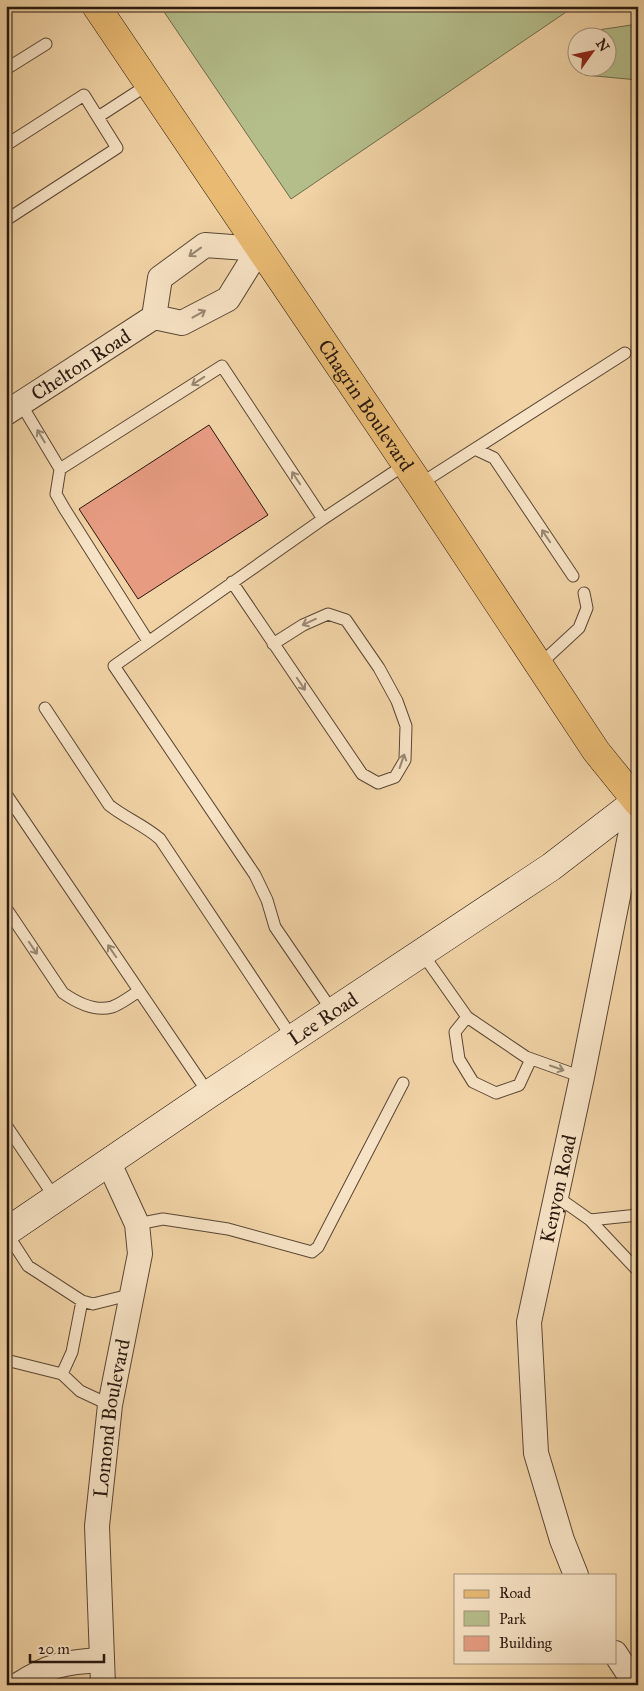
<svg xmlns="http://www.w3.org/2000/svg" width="644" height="1691" font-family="'IM FELL Great Primer',serif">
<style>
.green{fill:#b4be8b;stroke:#6e6b4c}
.building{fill:#e79c82;stroke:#28180e}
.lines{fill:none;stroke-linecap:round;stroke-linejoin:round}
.lane-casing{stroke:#5a4734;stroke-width:13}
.street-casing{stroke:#5a4734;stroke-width:26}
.secondary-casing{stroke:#28180e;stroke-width:29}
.primary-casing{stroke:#28180e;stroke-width:29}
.lane{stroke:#f6e2c4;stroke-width:11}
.street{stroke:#f6e2c4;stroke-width:24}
.secondary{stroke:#f6e2c4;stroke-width:28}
.primary{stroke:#e8ba72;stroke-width:28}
.oneway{stroke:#998772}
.labels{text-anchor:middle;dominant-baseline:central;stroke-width:4.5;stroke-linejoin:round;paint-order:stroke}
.street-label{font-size:20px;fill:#28180e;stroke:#f6e2c4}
</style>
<rect width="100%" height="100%" fill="#f1d3a5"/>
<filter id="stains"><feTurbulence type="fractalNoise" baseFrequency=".004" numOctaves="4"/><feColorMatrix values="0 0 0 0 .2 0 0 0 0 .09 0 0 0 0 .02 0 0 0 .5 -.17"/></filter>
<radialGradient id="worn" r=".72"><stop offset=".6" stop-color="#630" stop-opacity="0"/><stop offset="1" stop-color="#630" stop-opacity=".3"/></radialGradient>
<path class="green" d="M160 6H575L291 199Z
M638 24V80L585 75 587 68H606V38L596 37 598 30Z"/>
<path class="building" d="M209 425 268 515 138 599 79 509Z"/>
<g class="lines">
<defs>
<path id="lane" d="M6 69 46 44
M98 117 149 84
M6 145 84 95 117 148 6 220
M21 404 60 469 56 494 64 508 148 641
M477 450 494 458 573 576
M60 469 222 366 323 519
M420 484 625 353
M232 582 362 774 378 783 395 777 405 760 406 726 397 701 379 668 346 620 328 614 303 625 273 644
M539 665 579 628 587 608 584 593
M45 708 109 805C125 818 144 825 160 839L293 1039
M6 794 209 1094
M6 908 63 993C76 1002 95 1012 112 1007 121 1004 131 996 139 991
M422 953 467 1017 526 1057 582 1077
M333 1012 275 927 267 900 255 875 114 666 323 519 406 464
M467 1017 455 1032 459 1059 473 1082 496 1093 519 1085 531 1059
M6 1125 55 1198
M556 1196 590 1220 638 1271
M590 1220 638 1215
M137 1224 163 1219 228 1229 312 1252 318 1247 403 1083
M6 1232 28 1266 82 1301 93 1304 133 1294
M6 1360 62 1374 72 1352 82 1301
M62 1374 80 1391 110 1405"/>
<g id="street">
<path id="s1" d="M6 413 154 317 182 323 228 299 259 249 205 245 160 278 154 317"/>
<path id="s2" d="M576 1575 562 1540 536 1453 529 1322 582 1077 637 801"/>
<path d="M615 1653 636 1685"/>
<path d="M18 1685C49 1665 65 1662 101 1660"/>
<path id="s3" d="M103 1685 97 1526 110 1405 140 1254 137 1224 108 1161"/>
</g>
<g id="secondary">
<path id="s4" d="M6 1232 209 1094 551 867 638 800"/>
</g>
<g id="primary">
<path id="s5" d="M96 6 420 485 596 751 638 803"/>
</g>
</defs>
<use href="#lane" class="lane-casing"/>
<use href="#street" class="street-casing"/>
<use href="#secondary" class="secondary-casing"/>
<use href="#primary" class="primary-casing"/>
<use href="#lane" class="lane"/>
<use href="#street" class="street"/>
<use href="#secondary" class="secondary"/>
<use href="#primary" class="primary"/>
</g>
<defs><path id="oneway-shaft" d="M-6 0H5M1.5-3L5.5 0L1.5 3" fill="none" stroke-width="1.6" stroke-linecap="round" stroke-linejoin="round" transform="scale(1.25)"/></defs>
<g class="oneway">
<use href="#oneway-shaft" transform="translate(195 252) rotate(144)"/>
<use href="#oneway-shaft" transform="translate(199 314) rotate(-29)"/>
<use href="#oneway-shaft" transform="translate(198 381) rotate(147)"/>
<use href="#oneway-shaft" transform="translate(41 436) rotate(-121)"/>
<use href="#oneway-shaft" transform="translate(296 478) rotate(-123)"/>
<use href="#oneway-shaft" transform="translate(546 536) rotate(-124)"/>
<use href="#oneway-shaft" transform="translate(309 622) rotate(155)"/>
<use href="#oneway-shaft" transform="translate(301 684) rotate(56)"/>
<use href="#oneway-shaft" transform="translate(402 761) rotate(-71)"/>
<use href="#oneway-shaft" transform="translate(33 948) rotate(56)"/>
<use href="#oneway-shaft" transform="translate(112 951) rotate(-124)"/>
<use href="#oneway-shaft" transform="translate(557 1068) rotate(19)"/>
</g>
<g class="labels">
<g class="street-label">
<text stroke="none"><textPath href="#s1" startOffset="89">Chelton Road</textPath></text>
<text stroke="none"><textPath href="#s5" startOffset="482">Chagrin Boulevard</textPath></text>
<text stroke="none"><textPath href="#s4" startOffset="382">Lee Road</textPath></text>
<text stroke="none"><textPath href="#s2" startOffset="396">Kenyon Road</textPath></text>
<text stroke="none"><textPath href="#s3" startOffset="268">Lomond Boulevard</textPath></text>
</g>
</g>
<rect width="644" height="1691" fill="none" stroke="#f1d3a5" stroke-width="25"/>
<rect x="8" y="8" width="629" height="1676" fill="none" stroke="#28180e" stroke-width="2.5"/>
<rect x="12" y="12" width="619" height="1666" fill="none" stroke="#28180e"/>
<rect x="454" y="1574" width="162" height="90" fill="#f6e2c4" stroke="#a4917b"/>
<rect x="464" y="1590" width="25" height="8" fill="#e8ba72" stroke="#a4917b"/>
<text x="499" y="1598" font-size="15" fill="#28180e">Road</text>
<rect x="464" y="1611" width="25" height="15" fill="#b4be8b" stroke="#a4917b"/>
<text x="499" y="1624" font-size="15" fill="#28180e">Park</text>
<rect x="464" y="1636" width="25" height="15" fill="#e79c82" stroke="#a4917b"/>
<text x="499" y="1648" font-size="15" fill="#28180e">Building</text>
<g transform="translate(592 52) rotate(57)"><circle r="24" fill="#f6e2c4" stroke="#a4917b"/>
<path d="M0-4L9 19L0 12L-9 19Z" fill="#8f2418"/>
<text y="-8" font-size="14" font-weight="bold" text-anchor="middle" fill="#28180e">N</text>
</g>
<path d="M30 1654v8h74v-8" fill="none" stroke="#28180e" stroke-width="2.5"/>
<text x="38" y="1654" font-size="15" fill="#28180e" stroke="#f6e2c4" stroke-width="4" paint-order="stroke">20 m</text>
<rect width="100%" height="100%" filter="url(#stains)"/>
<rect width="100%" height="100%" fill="url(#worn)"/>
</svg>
